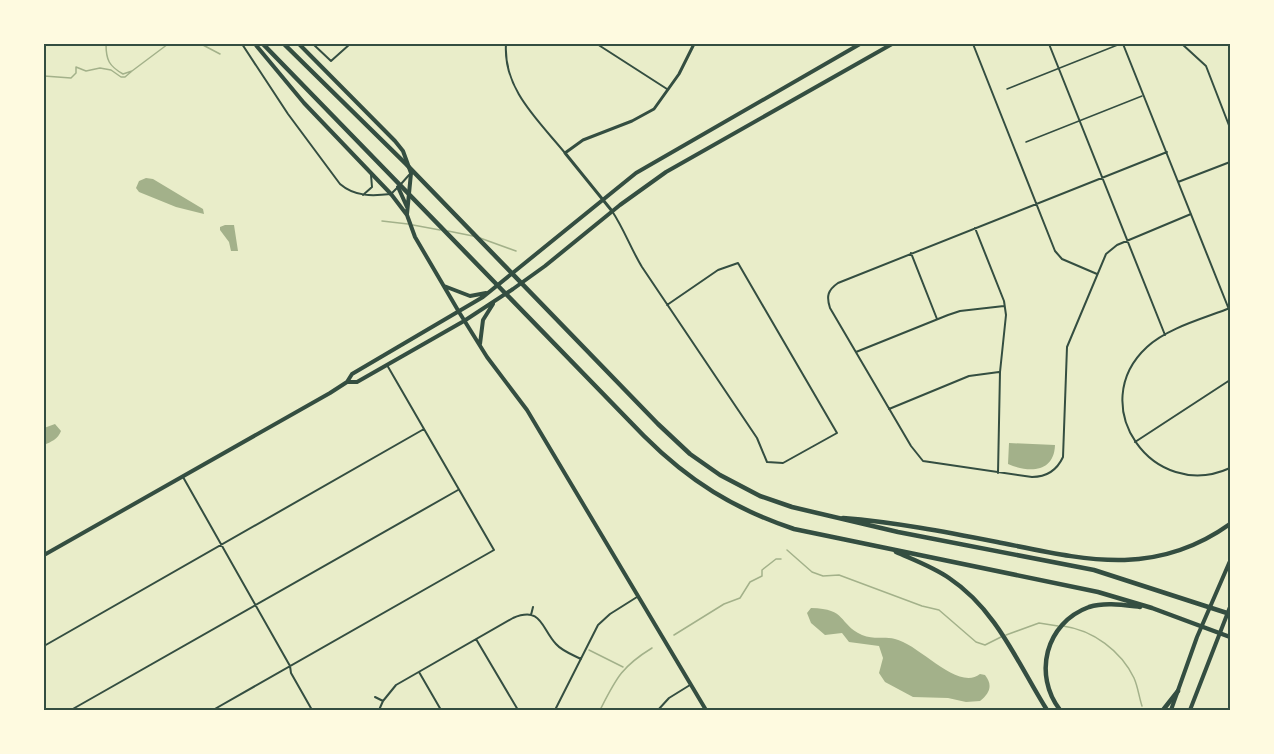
<svg xmlns="http://www.w3.org/2000/svg" width="1274" height="754" font-family="'Golos Text',sans-serif">
<style>
.water{fill:#a3b18a}
.lines{fill:none;stroke-linecap:round;stroke-linejoin:round}
.stream{stroke:#a3b18a;stroke-width:1.5}
.service{stroke:#344e41;stroke-width:1.5}
.minor{stroke:#344e41;stroke-width:2}
.tertiary{stroke:#344e41;stroke-width:3}
.primary{stroke:#344e41;stroke-width:4}
.trunk{stroke:#344e41;stroke-width:4}
.motorway{stroke:#344e41;stroke-width:4.5}
.neatline{fill:none;stroke:#344e41;stroke-width:2}
</style>
<rect width="100%" height="100%" fill="#e9edc9"/>
<path class="water" d="M146 178 153 179 203 209 204 214 176 207 139 192 136 188 139 181Z
M225 225H234L238 251H231L229 242 220 230V227Z
M55 424 61 431C58 439 51 442 44 445V428Z
M1009 443 1055 445C1054 473 1029 473 1008 464Z
M811 608C848 609 837 623 862 635 874 640 884 636 895 639 919 644 958 692 980 674L985 675C993 685 990 693 980 701L966 702 948 698 913 697 885 682 879 673 883 658 879 646 849 642 842 633 825 635 811 623 807 613Z"/>
<g class="lines">
<path class="stream" d="M106 44C106 60 109 66 123 74L132 71 168 44
M201 44 220 54
M44 76 71 78 76 73V67L86 71 100 68 111 70 121 77H125L132 71
M382 221 408 224
M413 225 440 230
M448 231 473 236
M480 238 516 251
M787 550 812 572 823 576 839 575 922 606 939 610 976 642 985 645 1001 637
M1063 626C1093 630 1121 651 1134 678 1138 687 1139 697 1142 706
M674 635 724 604 740 598 750 582 762 576V570L776 559H781
M1006 635 1039 623 1058 626
M589 650 623 667
M600 710C616 679 621 667 652 648"/>
<path class="service" d="M1007 89 1120 44
M1026 142 1142 96"/>
<path class="minor" d="M242 44 288 114 340 184C355 197 373 196 391 194L397 188
M313 44 331 61 350 44
M506 44C503 89 538 120 565 153
M597 44 667 89
M973 44 1055 251 1062 259 1097 274
M1049 44 1165 335
M1123 44 1230 312
M1182 44 1206 66 1230 128
M1167 152 838 283C828 290 826 296 830 308L911 446 923 461 1032 477C1047 477 1057 470 1063 457L1067 347 1106 254 1117 245 1191 214
M1178 182 1230 162
M401 184 409 175
M363 195 372 187 371 175
M612 211C624 229 631 249 642 267L757 438 767 462 783 463 837 433 738 263 718 270 667 305
M975 228 1004 301 1006 315 1000 372 998 473
M911 253 937 319
M1230 308C1205 318 1167 328 1147 347 1084 405 1153 503 1230 468
M856 352 948 315 960 311 1004 306
M889 409 969 376 999 372
M1135 442 1230 380
M183 477 290 666 291 673 312 710
M531 615 533 607
M476 639 518 710
M44 646 424 429
M419 672 441 710
M375 697 383 701
M71 710 458 490
M213 710 494 550 387 365
M379 710 383 701 396 685 513 618C542 606 541 628 556 644 562 651 573 655 581 659
M555 710 598 625 610 614 637 597
M658 710 669 698 690 685"/>
<path class="tertiary" d="M612 211 565 153 583 140 632 121 654 109 679 74 694 44"/>
<path class="primary" d="M398 187 407 207
M391 194 407 215 415 237 459 312 487 357 527 410 706 710
M407 214 411 173
M444 286 470 296 486 293
M480 344 483 320 493 304
M348 382H357L464 321 513 289 545 266 620 205 666 172 892 44
M44 555 330 393 347 382 352 374 483 297 636 173 860 44
M1171 710 1197 637 1230 561
M1190 710 1230 607"/>
<path class="trunk" d="M255 44 304 103 391 194
M299 44 395 141 403 151 411 173"/>
<path class="motorway" d="M263 44 644 436C689 481 734 509 794 529L1098 592 1152 608 1230 637
M284 44 406 164 658 424 690 454 720 475 760 496 792 507 898 532 1094 570 1230 614
M843 518C894 522 946 532 997 542 1082 559 1153 579 1230 524
M896 552C914 560 933 567 949 578 997 610 1018 664 1047 710
M1060 710C1033 675 1045 623 1089 607 1105 602 1123 605 1140 607
M1163 710 1178 691"/>
</g>
<rect width="1274" height="754" fill="none" stroke="#fefae0" stroke-width="90"/>
<rect x="45" y="45" width="1184" height="664" class="neatline"/>
</svg>
